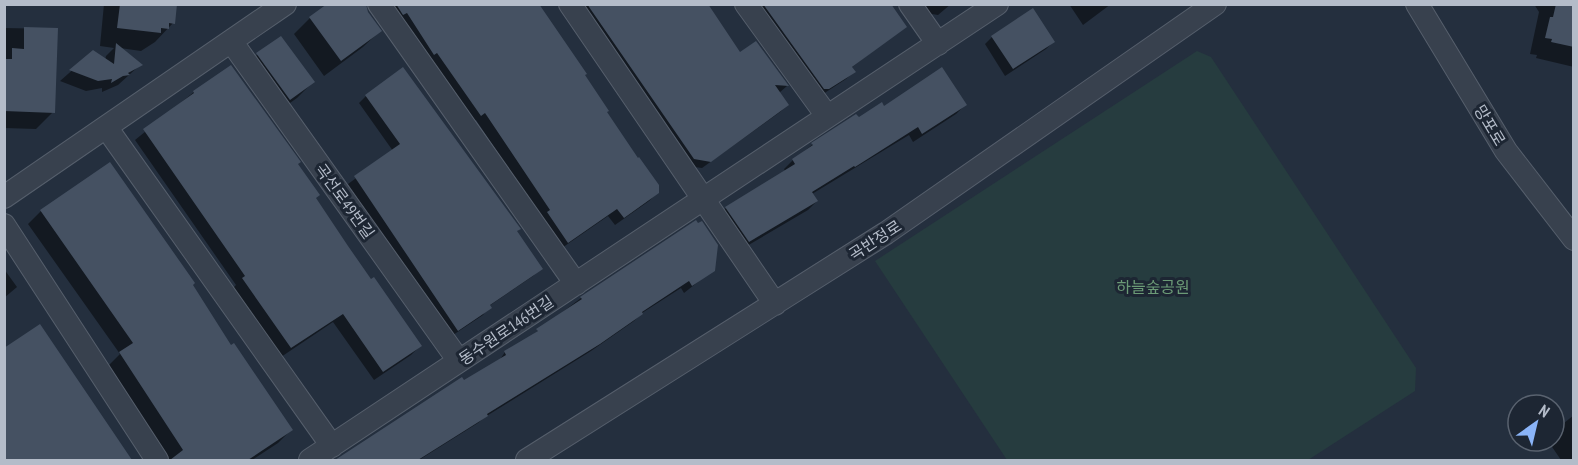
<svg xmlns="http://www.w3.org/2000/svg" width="1578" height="465" font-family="'PT Sans Narrow','Noto Sans KR',sans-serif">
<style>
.green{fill:#263c3f}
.shadow{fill:#0007}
.building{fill:#455162}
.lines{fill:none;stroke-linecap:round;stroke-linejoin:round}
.minor-casing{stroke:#565f6c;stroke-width:24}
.minor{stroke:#38414e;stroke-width:22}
.labels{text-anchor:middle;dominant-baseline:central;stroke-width:6;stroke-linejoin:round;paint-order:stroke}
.street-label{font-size:16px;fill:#b4bcc9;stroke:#1d2633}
.park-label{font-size:16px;fill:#6b9a76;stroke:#1d2633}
</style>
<rect width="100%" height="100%" fill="#242f3e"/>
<path class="green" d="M1197 51 1211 57 1416 368 1415 391 1308 460H1007L875 261Z"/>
<path class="shadow" d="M104 4H175L173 23 155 42 141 51 120 48 140 65 118 85 102 92V88L86 91 60 81 93 52 105 60 106 56 114 48 100 46Z
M382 4H448L584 75 605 112 658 192 649 201 615 225 608 216 559 250 542 219 476 120 472 123Z
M573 4H707L739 54 756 43 787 86 779 93 788 105 780 112 702 168 687 166Z
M751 4H890L905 26 851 68 854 72 846 79 820 96Z
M920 4H951L938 15 926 13Z
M1069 4H1111L1083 25Z
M1534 4H1574V67L1536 58 1537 55 1530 54 1539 12Z
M366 12 380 31 363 47 324 76 294 34 310 18Z
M4 28 57 29 53 112 36 129 4 128Z
M992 37 1053 42 1046 49 1005 76 985 44Z
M257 55 313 82 297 98 273 115 241 71Z
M194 92 297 164 314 198 347 247 420 346 411 355 374 380 333 322 281 357 233 288 236 285 135 140Z
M366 96 515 232 541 269 533 276 489 306 483 315 450 337 348 184 393 151 359 103Z
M965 105 956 114 913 142 909 135 812 194 817 201 808 210 740 250 717 217 726 208 785 171 784 169 793 160 812 145 856 116 858 119 884 108Z
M110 164 231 347 291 430 278 443 252 460H169L108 366 120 354 28 224 41 211Z
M696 222 713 270 684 293 681 288 642 313 634 321 591 351 485 417 478 423 419 460H340L499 361 505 352 530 337 581 298Z
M4 269 17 287 4 298Z
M39 327 130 460H4V350Z
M1574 415V460H1561L1548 441H1554V431Z"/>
<path class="building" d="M120 4H177L175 24 169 23V29L161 28V33L117 28Z
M327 4H366L368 12 382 31 341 61 309 17Z
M396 4H539L587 74 585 75 609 111 607 112 638 158 639 157 659 185V193L624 218 617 209 568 243 547 212 550 210 485 113 481 116 437 53 434 55 407 13 403 15Z
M587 4H708L740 52 756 41 789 86 775 85 789 105 711 162 694 159Z
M763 4H891L907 27 852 67 856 72 829 89H824Z
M1556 4H1574V47L1551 42 1552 39 1545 38 1550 17H1553Z
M1033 8 1055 42 1013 69 991 36Z
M24 27 58 28 55 113 4 111V59H12V48L24 49Z
M281 36 315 82 290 100 256 53Z
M116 43 143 65 128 73 130 75 123 76 111 83 112 79 98 81 69 70 93 50 114 64Z
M231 65 301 162 298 164 320 195 316 198 348 246 371 279 374 277 422 346 383 372 343 314 291 348 242 278 245 276 143 129 194 93 193 91Z
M403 67 521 229 517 231 543 269 490 305 492 308 458 331 354 176 400 144 365 95Z
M942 67 967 105 922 134 918 127 855 167 854 166 812 192 818 201 749 242 725 207 795 164 792 159 813 145 811 143 856 114 859 117 882 102 884 106Z
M110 162 195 283 193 285 231 345 234 343 293 430 248 460H170L183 450 119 352 133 343 40 210Z
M696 220 698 223 702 221 718 245 715 271 692 286 689 281 642 312 643 314 600 344 487 414 488 416 418 460H335L462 377 464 380 506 355 504 351 538 331 536 329 582 299 580 297Z
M40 324 132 460H4V348Z"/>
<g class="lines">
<defs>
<path id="minor" d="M379 4 576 284
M570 4 775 304
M746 4 827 116
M910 4 938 44
M1417 4 1506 151 1574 239
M231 41 459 361
M106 127 332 446
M4 197 285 4
M4 225 157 460
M310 460 997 4
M527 460 886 233 1215 4"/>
</defs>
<use href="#minor" class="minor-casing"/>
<use href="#minor" class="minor"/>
</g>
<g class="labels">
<g class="street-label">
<text transform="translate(1490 125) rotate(59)">망포로</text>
<text transform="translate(345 201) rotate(54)">곡선로49번길</text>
<text transform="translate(875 240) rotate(-33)">곡반정로</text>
<text transform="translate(506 330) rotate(-34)">동수원로146번길</text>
</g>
<g class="park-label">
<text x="1153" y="287">하늘숲공원</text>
</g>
</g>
<rect width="1578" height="465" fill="none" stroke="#b4bcc9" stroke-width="12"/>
<g transform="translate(1536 423) rotate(34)"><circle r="28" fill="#1d2633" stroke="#59626f" stroke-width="1.5"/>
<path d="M0-4.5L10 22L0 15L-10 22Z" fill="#8ab4f8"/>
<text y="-9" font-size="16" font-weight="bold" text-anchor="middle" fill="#b4bcc9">N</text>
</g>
</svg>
